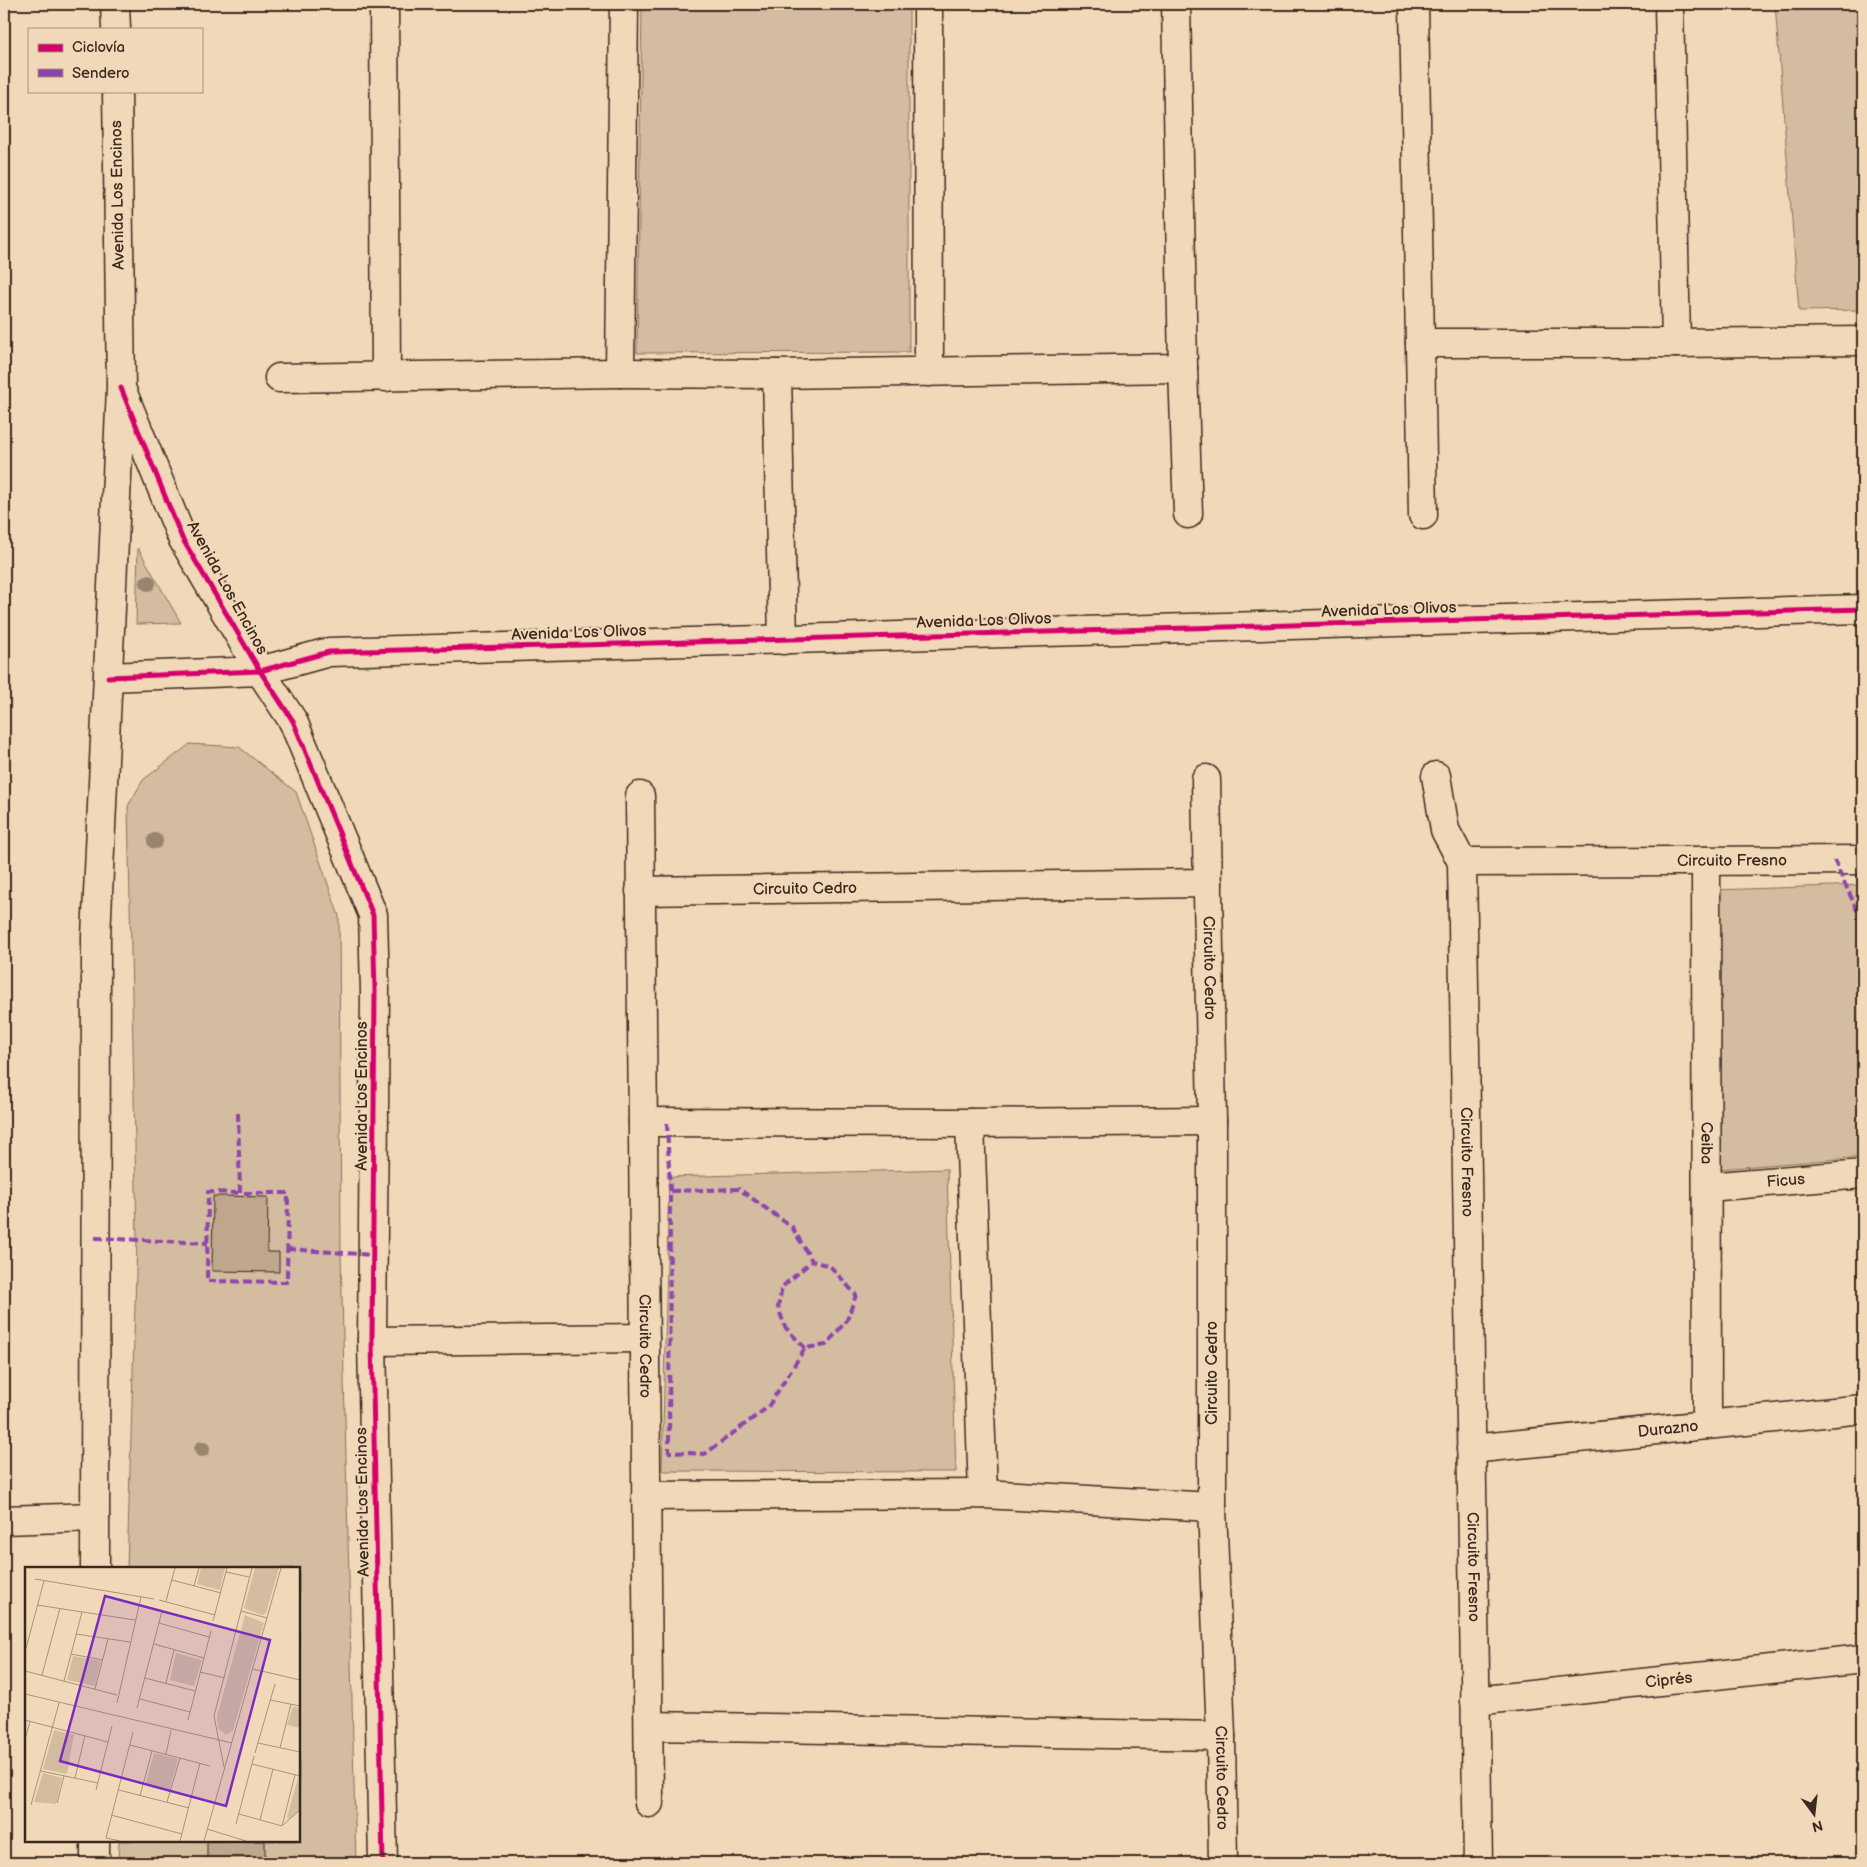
<svg xmlns="http://www.w3.org/2000/svg" width="1867" height="1867" font-family="'Balsamiq Sans',sans-serif">
<style>
.green{fill:#d3bc9f;stroke:#87735e}
.building{fill:#bfa78d;stroke:#3b2a1e}
.lines{fill:none;stroke-linecap:round;stroke-linejoin:round}
.street-casing{stroke:#3b2a1e;stroke-width:31}
.secondary-casing{stroke:#3b2a1e;stroke-width:31}
.street{stroke:#f1d8b8;stroke-width:28}
.secondary{stroke:#f1d8b8;stroke-width:28}
.quiet{stroke:#8e44ad;stroke-width:4;stroke-dasharray:8 4;stroke-linecap:butt}
.cycleway-casing{stroke:#f1d8b8;stroke-width:8}
.cycleway{stroke:#d6006c;stroke-width:5}
.tree{fill:#9a846e}
.labels{text-anchor:middle;dominant-baseline:central;stroke-width:4.5;stroke-linejoin:round;paint-order:stroke}
.street-label{font-size:16px;fill:#3b2a1e;stroke:#f1d8b8}
.inset-road{fill:none;stroke:#a8927a;stroke-width:1}
.view{fill:#7b2cbf;fill-opacity:0.15;stroke:#7b2cbf;stroke-width:2.5}
.inset-edge{fill:none;stroke:#3b2a1e;stroke-width:2.5}
</style>
<rect width="100%" height="100%" fill="#f1d8b8"/>
<filter id="ink" filterUnits="userSpaceOnUse"><feTurbulence type="fractalNoise" baseFrequency=".02" numOctaves="2"/><feDisplacementMap in="SourceGraphic" scale="10" xChannelSelector="R" yChannelSelector="G"/><feConvolveMatrix kernelMatrix="1 2 1 2 8 2 1 2 1" color-interpolation-filters="sRGB"/></filter>
<g filter="url(#ink)">
<path class="green" d="M642 4H909V352L637 353Z
M1775 4H1863V310L1799 311Z
M138 548 181 623 136 624Z
M190 744 239 747 296 792 339 916 341 1254 356 1863H118L119 1841H299V1568H127L137 1240 128 806 143 780Z
M1863 885V1157L1719 1169 1715 890Z
M947 1169 956 1472 662 1471 669 1177Z"/>
<path class="building" d="M213 1196 268 1197 267 1252H279V1272L212 1271Z
M207 1841H265V1863H207Z"/>
<g class="lines">
<defs>
<g id="street">
<path d="M384 4 386 377"/>
<path d="M928 4 929 372"/>
<path d="M1176 4 1183 368 1188 514"/>
<path d="M1414 4 1423 515"/>
<path d="M1669 4 1676 343"/>
<path d="M1420 343H1676L1863 341"/>
<path d="M620 373 624 4"/>
<path d="M777 374 783 640"/>
<path d="M279 378 620 373 777 374 1183 368"/>
<path id="s1" d="M1436 776 1445 830 1462 862 1478 1863"/>
<path id="s2" d="M1206 779 1212 1121V1507L1221 1736 1223 1863"/>
<path id="s3" d="M640 796 649 1803"/>
<path id="s4" d="M1706 861 1707 1425"/>
<path id="s5" d="M1462 862 1863 860"/>
<path id="s6" d="M640 891 1208 883"/>
<path d="M643 1122 970 1123 1212 1121"/>
<path d="M970 1123 983 1494"/>
<path id="s7" d="M1707 1187 1863 1174"/>
<path d="M372 1341 645 1338"/>
<path id="s8" d="M1471 1449 1863 1409"/>
<path d="M646 1496 983 1494 1212 1507"/>
<path d="M4 1520 95 1517"/>
<path id="s9" d="M1475 1701 1863 1659"/>
<path d="M649 1726 1221 1736"/>
</g>
<path id="secondary" d="M115 4 116 29
M121 388 182 538 260 671 293 721 373 915 375 991 372 1341 383 1863
M108 677 260 671 329 652 1863 609
M95 1568 96 937 121 388 117 91
M95 1863V1841"/>
</defs>
<use href="#street" class="street-casing"/>
<use href="#secondary" class="secondary-casing"/>
<use href="#street" class="street"/>
<use href="#secondary" class="secondary"/>
<path class="quiet" d="M1834 860 1863 923
M238 1113 240 1193H288L287 1282 207 1281 208 1192 240 1193
M667 1123 670 1191 669 1452 705 1454 768 1407 805 1348 826 1345 847 1320 856 1295 830 1266 812 1261 792 1227 739 1189 670 1191
M95 1238 208 1243
M288 1249 373 1255
M805 1348 785 1327 778 1307 782 1287 812 1261"/>
<defs>
<path id="cycleway" d="M121 388 182 538 260 671 293 721 373 915 375 991 372 1341 383 1863
M108 677 260 671 329 652 1863 609"/>
</defs>
<use href="#cycleway" class="cycleway-casing"/>
<use href="#cycleway" class="cycleway"/>
</g>
<g class="tree">
<circle cx="148" cy="583" r="8"/>
<circle cx="155" cy="841" r="8"/>
<circle cx="202" cy="1449" r="8"/>
</g>
</g>
<g class="labels">
<g class="street-label">
<text transform="translate(118 195) rotate(-91)">Avenida Los Encinos</text>
<text transform="translate(227 588) rotate(61)">Avenida Los Encinos</text>
<text transform="translate(1389 610) rotate(-2)">Avenida Los Olivos</text>
<text transform="translate(984 621) rotate(-2)">Avenida Los Olivos</text>
<text transform="translate(579 633) rotate(-2)">Avenida Los Olivos</text>
<text stroke="none"><textPath href="#s5" startOffset="270">Circuito Fresno</textPath></text>
<text stroke="none"><textPath href="#s6" startOffset="165">Circuito Cedro</textPath></text>
<text stroke="none"><textPath href="#s2" startOffset="189">Circuito Cedro</textPath></text>
<text transform="translate(362 1096) rotate(-90)">Avenida Los Encinos</text>
<text stroke="none"><textPath href="#s4" startOffset="282">Ceiba</textPath></text>
<text stroke="none"><textPath href="#s1" startOffset="391">Circuito Fresno</textPath></text>
<text stroke="none"><textPath href="#s7" startOffset="79">Ficus</textPath></text>
<text stroke="none"><textPath href="#s3" startOffset="550">Circuito Cedro</textPath></text>
<text transform="translate(1212 1373) rotate(-90)">Circuito Cedro</text>
<text stroke="none"><textPath href="#s8" startOffset="198">Durazno</textPath></text>
<text transform="translate(363 1502) rotate(-91)">Avenida Los Encinos</text>
<text stroke="none"><textPath href="#s1" startOffset="796">Circuito Fresno</textPath></text>
<text stroke="none"><textPath href="#s9" startOffset="195">Ciprés</textPath></text>
<text stroke="none"><textPath href="#s2" startOffset="999">Circuito Cedro</textPath></text>
</g>
</g>
<g transform="translate(25 1567)">
<rect width="275" height="275" fill="#f1d8b8"/>
<path d="M176 1H200L195 23 172 17ZM230 1H254L241 46 237 48 219 41ZM220 48 239 56 208 164 201 168 193 161 192 149ZM151 86 177 93 169 119 145 113ZM48 89 76 94 70 119 42 113ZM268 140 275 141V161L262 158ZM29 163 49 168 42 207 18 202ZM129 186 153 192 144 224 120 218ZM18 206 37 211 31 237 9 235ZM273 211 275 243 264 252 262 250Z" fill="#d3bc9f"/>
<path class="inset-road" d="M201 5 224 10M10 12 129 32M147 13 196 26M169 19 174 1M134 33 190 48M141 34 150 1M12 38 110 53M216 44 242 51M188 54 202 1M134 56 184 70M51 67 105 75M129 77 179 91M0 85 19 14M46 87 78 93M228 102 275 113M0 104 92 128M175 105 200 111M17 108 35 41M120 111 170 124M39 114 57 45M141 116 149 83M70 122 83 72M0 127 207 176M115 132 165 145M245 133 275 139M92 136 116 30M50 140 56 118M112 141 137 44M0 153 83 175M163 153 186 64M0 173 5 154M233 176 275 185M105 178 185 199M255 181 266 137M230 186 250 117M141 187 146 163M227 197 275 209M199 200 189 149 227 1M16 204 73 216M50 211 60 168M71 223 87 159M94 223 164 241M115 229 127 184M142 235 155 191M32 236 39 209M6 238 34 136M214 247 257 259M86 248 157 267M235 253 248 202M211 257 229 189M258 258 275 243M257 259 270 208M182 262 221 274M95 274 81 271 108 165M155 274 175 196M179 274 256 1"/>
<path class="view" d="M80 29 245 73 201 239 35 194Z"/>
<rect width="275" height="275" class="inset-edge"/>
</g>
<rect width="1867" height="1867" fill="none" stroke="#f1d8b8" stroke-width="20"/>
<rect x="10" y="10" width="1847" height="1847" fill="none" stroke="#3b2a1e" stroke-width="2" filter="url(#ink)"/>
<rect x="28" y="28" width="175" height="65" fill="#f1d8b8" stroke="#a8927a"/>
<rect x="38" y="44" width="25" height="8" fill="#d6006c" stroke="#a8927a"/>
<text x="72" y="52" font-size="15" fill="#3b2a1e">Ciclovía</text>
<rect x="38" y="69" width="25" height="8" fill="#8e44ad" stroke="#a8927a"/>
<text x="72" y="78" font-size="15" fill="#3b2a1e">Sendero</text>
<g transform="translate(1814 1814) rotate(165)" stroke="#f1d8b8" stroke-width="4" paint-order="stroke">
<path d="M0-4L9 19L0 12L-9 19Z" fill="#3b2a1e"/>
<text y="-8" font-size="14" font-weight="bold" text-anchor="middle" fill="#3b2a1e">N</text>
</g>
</svg>
